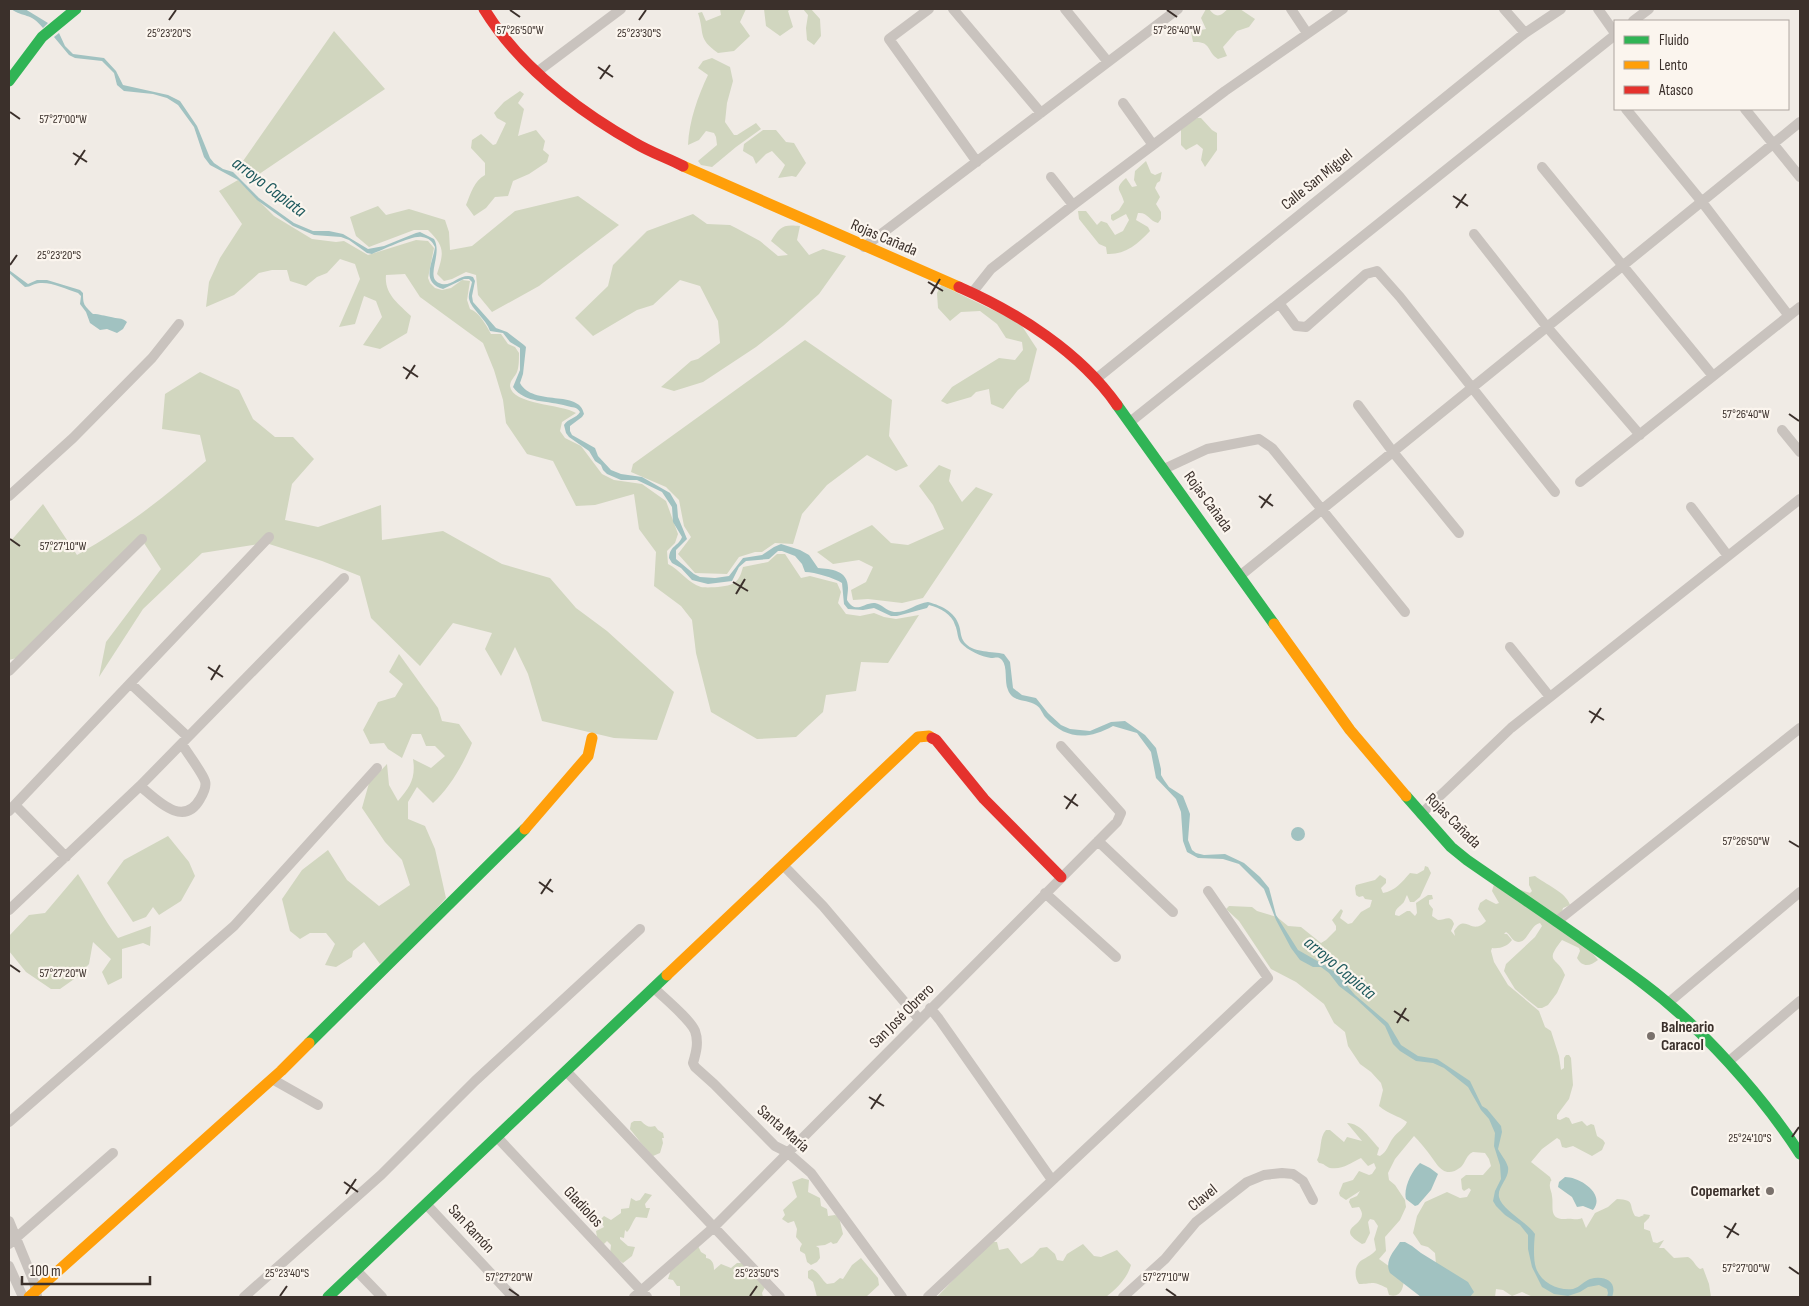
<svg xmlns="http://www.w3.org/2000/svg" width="1809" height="1306" font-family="'Sofia Sans Condensed',sans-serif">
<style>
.green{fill:#d1d6bf}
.water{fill:#a1c2c1}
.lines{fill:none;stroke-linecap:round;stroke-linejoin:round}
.street{stroke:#c9c3be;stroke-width:10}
.fast{stroke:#30b455;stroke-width:11}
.slow{stroke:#ff9f0a;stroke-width:11}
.jam{stroke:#e5322d;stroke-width:11}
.ticks{fill:none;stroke:#3b302b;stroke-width:2}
.poi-dot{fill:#7a716c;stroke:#fbf5ee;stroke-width:2}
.labels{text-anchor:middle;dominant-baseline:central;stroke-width:4.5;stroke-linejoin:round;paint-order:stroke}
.street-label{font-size:16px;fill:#3b302b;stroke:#fbf5ee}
.poi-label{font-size:16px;font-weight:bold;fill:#3b302b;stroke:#fbf5ee;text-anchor:start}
.water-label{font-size:18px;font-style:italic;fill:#1f5a5e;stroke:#fbf5ee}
.ticks-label{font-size:12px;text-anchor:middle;fill:#3b302b;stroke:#fbf5ee;stroke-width:4.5;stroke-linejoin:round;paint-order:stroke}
</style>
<rect width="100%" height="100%" fill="#f0ebe5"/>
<path class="green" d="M720 9H746L740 22 750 36 734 51 718 53C697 38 705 34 698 13L702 12 706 21 721 15Z
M764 9H791L788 11 793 27 780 36 766 26Z
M803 9H811L820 19 821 36 814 45 807 40 806 28 808 15Z
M1206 9H1209C1217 19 1220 16 1228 9H1240L1255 19 1249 27 1237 31 1223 47 1227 56 1218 59C1206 51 1212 41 1193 42L1191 32 1206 29 1201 18Z
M334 31 385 89 249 181 236 171Z
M712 58 730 67 733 81 727 103 725 122 734 135H737L756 123 761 129 736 147 712 167 701 165 698 161 717 145 716 137 714 133 706 131 699 140 688 145C689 121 698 96 708 75L698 68 703 61Z
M520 91 524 94 518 103 524 109 518 136 536 130 545 141 543 150 549 155 547 162 529 174 513 181 508 196 495 197 486 208 474 216 466 205C471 193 474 181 485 175V163L471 148 472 140 481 134 493 145 496 144 506 123 497 118 494 113 504 102Z
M1197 118H1201L1212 130 1217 133V150L1205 167 1201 160 1203 149 1197 144 1186 150 1181 145V130L1183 125Z
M763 130H776L786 142 794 143 806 163 796 177 792 176 778 178 785 165 772 151 766 154 756 164 753 157 743 151 744 144Z
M1146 161 1151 173 1155 175 1162 172 1160 181 1157 183 1155 188 1160 197 1156 204 1161 212V219L1158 223C1149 221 1148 212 1138 213L1136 220 1148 227 1150 231C1138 244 1125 255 1107 254L1106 247 1099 244 1079 219 1078 211H1086L1097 225 1101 221 1107 223 1115 235 1123 231 1129 220 1126 214 1113 221 1111 219V215L1119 210 1124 202C1121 189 1113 190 1126 178L1132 187 1137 186 1134 180 1135 171Z
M238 180 274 216 312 239 336 242 344 241 368 255 416 240 428 241 434 248 428 278 430 283 435 288 442 290 451 288 462 280 470 281 467 300 470 309C480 313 486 325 491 334H501L508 344 515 347 519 353C519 359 519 367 517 372 515 377 510 380 510 386 512 405 562 404 576 413L562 422 560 431 565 438 581 446 602 474 614 480 642 484 666 501 678 534 675 543 667 551 668 564C679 569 689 584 701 587 707 588 727 587 732 584 739 581 741 574 743 567L768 562 777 554H785L801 578 810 576 837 583 841 592 838 603 846 614 860 616 874 613 884 617 896 619 919 615 888 663 861 662 856 691 826 695 823 712 796 737 757 739 711 712 696 653 692 620 681 606 654 586 656 552 639 529 634 494 595 505 576 506 553 461 527 454 506 423 503 400 494 370 483 343 420 297 405 274 386 275C384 294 399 304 411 316L407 333 380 349 363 345 382 317 376 301 364 296 355 324 339 327 360 279 355 264 340 259 327 273 317 277 306 286 290 281 287 270H272L259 273 234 295 206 307 209 282 220 258 242 224 219 191Z
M578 196 619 225 539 286 492 312 478 295 476 275 466 272 452 279 444 281 437 274C444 252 445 247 428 230H414L369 247 356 236 350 217 378 206 386 215 409 209 445 220 449 232 450 250 472 246 515 211Z
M693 214 707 224 730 225 736 228 760 241 778 256 788 255 771 241C780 227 782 224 800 226L797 240 809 255 823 249 846 256 819 294 783 326 756 347 703 382 674 391 661 387 691 361 698 359 720 343 718 321 700 286 680 280 653 305 637 310 593 336 575 318 608 286 613 265 647 231Z
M941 285 1020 323 1037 349 1029 381 1018 390 1003 409 991 404 989 389 976 392 971 397 947 404 941 401 952 387 999 358 1015 360 1023 350 1022 342 1006 338 997 324 980 311 961 312 950 321 938 308 937 293Z
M805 340 892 400 889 436 908 466 896 471 867 455 827 485 802 514 793 544 775 543 762 552H755L739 557 727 574 695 573 678 554 691 537 684 526 679 500 666 487 631 472 633 464Z
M200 372 239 390 253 419 275 437H293L314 459 292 484 285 520 318 527 381 505 382 540 443 531 502 564 550 578 576 608 607 631 674 692 657 740 614 738 542 721 528 674 515 647 501 676 485 649 492 633 453 623 420 666 371 618 360 576 322 561 266 543 202 553 143 609 99 677 106 642 161 569 144 543 32 654 9 660V543L43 504 77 555C126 527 164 498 206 461L200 435 162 429 165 394Z
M939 465 951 470 949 481 962 502 976 487 993 494 923 598 902 603 868 599 853 600 851 590 866 582 873 567 859 560 833 564 817 552 872 525 891 543 908 545 944 529 933 505 919 486Z
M399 654 438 708 442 721 459 724 472 743C464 763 449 789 433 803L417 787 408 802V819L425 826 435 849 446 898 401 948 380 964 364 942 353 951 352 957 336 967 325 965 335 944 326 933H310L300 939 290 931 282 899 302 870 328 850 347 880 379 906 410 885 402 860 385 842 362 808 369 783 387 764 389 785 398 801C410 787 416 778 413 759L431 768 445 756 435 746H426L421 734H412L402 758 388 749 384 743 370 744 363 730 378 702 395 697 403 684 389 672Z
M168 836 189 862 195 876 181 901 159 915 153 907 146 917 133 922 107 883 124 860Z
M1425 866 1428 867 1431 873 1420 897 1414 902H1410L1407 895C1405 898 1405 902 1402 904 1398 908 1395 909 1395 915L1399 916 1407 911H1410L1415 916 1417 913 1416 903 1428 895H1432L1433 899 1429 900V904L1433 909 1432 916 1438 920C1445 920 1451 914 1454 924L1451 931 1455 936 1454 931C1466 912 1471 937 1486 921L1478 909 1480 903 1486 899 1496 904 1499 903 1492 891 1495 881 1530 893 1532 891 1529 885V877L1535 876C1545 884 1566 892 1570 905L1563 908 1561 915 1598 960C1590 966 1583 968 1577 958L1580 951 1579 948 1562 940C1543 964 1558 956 1565 975L1557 993 1548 1005 1542 1008H1538L1529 1001 1515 989 1504 971 1506 964 1535 937 1542 926 1540 923C1529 925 1527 947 1515 941 1511 939 1510 934 1506 932L1504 934H1507L1512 940C1508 946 1500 949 1492 948L1491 951 1494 962 1508 985 1539 1011 1545 1027 1551 1031 1559 1056 1561 1070 1564 1068V1058L1566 1055H1569L1571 1058 1573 1085 1569 1099 1557 1115V1119L1560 1120 1566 1117 1569 1118 1572 1124 1582 1121 1587 1126 1591 1124 1594 1125 1597 1136 1603 1140 1605 1143 1602 1150 1592 1156 1573 1146 1566 1148 1562 1147 1560 1140 1557 1138 1542 1149 1531 1162 1550 1177C1553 1184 1551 1177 1550 1184 1549 1188 1552 1192 1552 1196 1554 1207 1548 1220 1566 1219 1572 1218 1576 1221 1582 1218L1586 1228 1595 1213 1608 1207 1617 1199C1636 1200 1628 1204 1635 1216L1639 1217 1644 1215 1643 1214 1650 1215 1649 1218 1644 1223V1229L1650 1231 1653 1242 1657 1243 1664 1240 1659 1248H1664L1674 1258 1688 1257C1694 1260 1695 1266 1700 1269L1703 1268 1709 1284 1711 1297H1533L1522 1292 1512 1296 1503 1290 1496 1289 1495 1297H1458L1436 1264 1435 1253 1428 1247 1421 1245 1413 1233 1417 1216 1425 1202 1447 1192 1460 1198 1467 1197 1471 1190 1469 1188 1464 1191 1462 1189 1461 1179 1466 1175H1483L1491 1166 1489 1159 1485 1153 1473 1152C1466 1155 1466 1162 1461 1167 1443 1181 1437 1163 1427 1151 1423 1146 1419 1141 1414 1136L1395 1159 1388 1173 1389 1180 1395 1185 1405 1200 1406 1207 1400 1220 1385 1237 1386 1251 1379 1259 1404 1277C1404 1287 1401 1299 1389 1295L1387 1288C1371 1280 1374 1284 1359 1284 1354 1278 1354 1265 1362 1260 1367 1257 1372 1255 1376 1250L1374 1239 1378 1226 1374 1220 1370 1219 1368 1222 1370 1233 1365 1243 1362 1244C1335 1228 1362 1227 1362 1214 1362 1212 1360 1208 1359 1207L1352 1208 1349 1202 1350 1199 1357 1196 1360 1191 1346 1200 1340 1196 1339 1193 1343 1183 1353 1180 1359 1171 1369 1175 1372 1174 1376 1168 1374 1163 1368 1166 1361 1158C1350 1163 1343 1170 1330 1168 1326 1167 1324 1163 1319 1163L1317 1160C1322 1151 1319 1137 1326 1130H1330L1344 1142 1347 1137 1362 1141 1347 1123C1361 1123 1370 1139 1379 1148L1377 1155 1380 1156C1387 1152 1388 1145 1393 1138 1397 1132 1404 1129 1407 1122 1399 1116 1388 1114 1379 1106L1383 1090 1381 1083 1371 1072 1360 1064 1348 1046 1345 1032 1334 1023 1324 1004 1296 982 1271 969 1239 921 1226 909 1229 906 1252 907 1257 911 1277 917 1288 926 1301 927 1321 943 1326 940 1336 930V926L1332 920 1341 909 1343 911 1340 918 1348 924 1352 923 1361 912 1370 907 1372 900 1365 899 1363 896 1359 897 1356 895 1355 888 1356 885 1375 880 1380 875 1386 879V883L1381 888 1383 893C1395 891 1402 882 1410 873L1417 874 1424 870Z
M78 874C92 896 103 918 118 938L151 926 150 946 143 943 122 949V978L108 985 102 972 111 959 93 942 89 964 77 977 60 989H51L26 972 9 951V936L29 915 45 913Z
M634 1121H641C646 1126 649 1128 655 1126L658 1130 663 1133 664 1138H662L663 1143 660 1153 653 1156C643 1146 637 1138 630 1129L631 1123Z
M802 1178 809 1180 808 1192 820 1198 821 1206 827 1209 828 1216 835 1215 839 1217 843 1234 837 1243 833 1244 831 1242 825 1245 816 1246 819 1248 820 1258 817 1262 811 1265 807 1262 805 1254 800 1251V1248L802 1244 796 1237 797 1229 794 1221 788 1223 782 1219 785 1215 783 1210 797 1197 792 1182Z
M645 1193 652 1195 645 1204 646 1208H650L647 1218 636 1217C632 1222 631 1228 627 1232L625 1230 624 1238 620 1237V1239L628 1246 635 1247 632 1256 623 1263 610 1254 611 1245 607 1241 599 1249 596 1231 604 1227 600 1220 604 1216 611 1220 621 1213V1209L629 1208 631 1198 636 1201 640 1200Z
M993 1242H997L999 1250 1008 1248 1021 1264 1033 1256 1040 1248 1047 1247 1055 1254 1057 1260 1063 1261 1067 1254 1083 1244 1094 1256 1101 1257 1117 1250 1131 1265C1127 1279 1116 1289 1106 1297H937L979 1253Z
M697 1244 701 1252 706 1255V1258C713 1259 714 1265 714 1270L721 1264 731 1268 737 1263H745L765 1287 762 1293 763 1297H680V1286H677L673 1280 668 1279 670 1273 669 1268Z
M861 1258 878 1278 879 1285 866 1297H817L813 1282 808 1278V1271L812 1269C820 1273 821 1279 827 1284L834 1283 840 1278 843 1279 852 1265Z"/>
<path class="water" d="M11 9H25L48 23 43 28C30 12 24 18 11 9Z
M59 33 65 46 73 54 104 58 116 71 123 85 168 95 180 101 197 126 210 158 214 163 223 169 233 172 259 198 294 223 313 231H329L343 234 368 249 384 246 416 233 420 232 434 239C443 254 425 277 439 283 451 289 460 272 473 277L475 281 472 296 473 302 496 328 507 332 524 345 526 347 523 374 520 383C533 407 580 389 584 414L582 417 570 426V431L572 435 595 448 598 456 611 470 621 474 642 477 670 493 677 505 678 517 687 539 676 550V559L694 574 700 577 715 578 729 576 743 558 762 555 774 547 781 544 800 550 809 555 818 568C831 569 848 570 848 588 848 592 847 596 847 600 856 615 864 602 875 603 882 604 886 611 894 612 906 613 917 603 928 602 943 606 957 613 960 629 961 634 961 639 966 644 975 653 992 651 1004 654L1010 662 1013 688 1022 695 1036 698 1048 713 1061 725 1070 729 1090 731 1111 722 1125 721 1145 735 1156 748 1161 769V775L1164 780 1169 787 1183 796 1190 814 1188 840 1192 850 1196 853 1204 855 1225 854 1244 863 1260 877 1269 888 1276 915 1298 950 1328 967 1337 974 1355 995 1388 1023 1401 1045 1418 1056 1437 1059 1470 1081 1482 1106 1487 1109 1501 1126 1502 1132 1498 1149C1501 1155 1506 1160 1508 1167 1510 1178 1497 1187 1499 1197 1501 1209 1527 1222 1535 1234 1534 1242 1533 1260 1536 1268 1541 1283 1559 1291 1573 1289 1580 1287 1584 1281 1590 1279 1604 1275 1618 1281 1612 1297H1607L1608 1293 1607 1289 1599 1285 1588 1287 1580 1292 1568 1296 1554 1294 1542 1287 1532 1267 1528 1249V1235L1520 1225 1505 1215 1496 1206 1493 1201 1495 1191 1501 1179 1500 1165 1494 1146 1495 1133 1489 1119 1481 1110 1468 1087 1444 1068 1433 1063 1416 1061 1400 1051 1393 1044 1385 1026 1356 999 1339 986 1329 973 1321 967H1313L1300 960 1291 948 1276 920 1264 889 1239 864 1223 859 1198 858 1187 852 1183 841 1181 812 1176 799 1156 778 1151 752 1137 733 1113 726C1088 740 1066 740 1045 717 1042 713 1041 708 1036 705 1027 699 1013 703 1008 690 1004 681 1008 667 1002 660 998 656 996 658 991 658 982 657 967 650 961 643 957 638 958 631 955 625 952 614 940 608 929 605L927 608 897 616H891L874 608 863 610 848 609 844 604 842 583C834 578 815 572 805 572L802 564 795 556 782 551H778L769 559 746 561 739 567 732 581 708 584 692 580 681 568 672 563 669 558C670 545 678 547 682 537L673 522 672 507 662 492 637 480H621L607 474 603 470 601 465 595 461 589 451 569 437 566 433 564 425C568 418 576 419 580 412 576 406 573 408 567 406 548 400 525 404 513 387L520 370V348L510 342 503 333 490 331C486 319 471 309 469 299 468 294 471 288 472 282L469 279H464L443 289C420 282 433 263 435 247 432 241 429 238 422 237 412 235 383 250 372 254L367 253 349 240 341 237 314 235 293 226 257 200 238 180 210 165 204 157 194 127 178 105 167 98 153 94 124 91 117 85 114 73 102 61 75 58 69 55 54 37Z
M9 270 28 284 37 280H47L80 290 83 293C83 305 84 305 93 314 100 314 104 316 111 317 117 319 122 317 127 322L123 329 117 333 107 329 100 330 90 323 86 312 80 304 81 296 78 293C66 289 52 282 40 283 34 283 31 287 25 287L9 273Z
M1291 834a7 7 0 1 1 14 0a7 7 0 1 1-14 0Z
M1420 1163 1430 1168 1438 1174 1431 1190 1418 1205 1415 1206 1406 1199C1403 1189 1412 1170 1420 1163Z
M1565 1177C1580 1177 1606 1194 1593 1210L1583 1206 1577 1207 1572 1197 1558 1187 1559 1182Z
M1400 1242H1405L1412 1246 1421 1253 1468 1282 1474 1292 1470 1297H1421L1390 1273C1384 1261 1394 1251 1400 1242Z"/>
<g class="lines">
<path class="street" d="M929 9 889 39 977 162
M953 9 1041 113
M1065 9 1108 62
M1291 9 1307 33
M1504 9 1525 33
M1598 9 1615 33
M1633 21 1649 9
M537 72 621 9
M1123 103 1153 145
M1626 109 1702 202 1789 316
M1745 109 1800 177
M1542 167 1713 376
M1051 177 1073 205
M1474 234 1547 327 1640 435
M864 247 1178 9
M972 293 991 269 1073 205 1225 91 1343 9
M1279 303 1296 326 1306 327 1366 274 1377 271 1400 297 1555 492
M1096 379 1525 33 1561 9
M1358 405 1393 452 1459 533
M1130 422 1615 35
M1782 430 1800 452
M1164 469 1207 449 1259 439 1272 448 1405 612
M1580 482 1800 307
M9 496 73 438 152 358 179 324
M1691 507 1728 556
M1241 575 1800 122
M1510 647 1550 697
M9 671 142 539
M131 684 188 737
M140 786C156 799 183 829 200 799 203 794 207 787 205 781 202 772 187 753 182 744
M15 805 66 857
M9 811 269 537
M1421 814 1511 728 1800 499
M1098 841 1173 912
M783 865 823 906 919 1019
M1045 893 1116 957
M9 910 140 786 344 578
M1556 922 1800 728
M654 988C664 998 690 1019 695 1031 699 1042 696 1053 693 1063L695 1067 714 1084 775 1146 787 1152 811 1173 902 1297
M1668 1003 1800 892
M930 1008 939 1019 1052 1180
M1728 1062 1800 1001
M566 1071 780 1297
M272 1079 318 1105
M9 1122 234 926 377 768
M497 1137 647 1297
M426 1204 513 1297
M9 1221 34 1282 37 1296
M9 1244 113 1153
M9 1266 23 1297
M356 1270 382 1297
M244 1297 381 1175 475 1081 640 929
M634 1297 713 1228 1117 822 1121 813 1061 746
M928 1297 1268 978 1208 891
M1123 1297 1165 1259 1196 1222 1247 1182 1264 1175 1282 1173 1293 1174 1303 1181 1313 1200"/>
<path class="fast" d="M9 81 42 37 76 9
M1117 405 1274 624
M1406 796 1451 847 1467 860C1526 901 1587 941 1644 984 1700 1026 1762 1095 1800 1154
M309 1043 525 829
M328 1297 667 975"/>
<path class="slow" d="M683 166 959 287
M1274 624 1350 730 1406 796
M525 829 588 756 592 738
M667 975 918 737 929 736 932 738
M29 1297 281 1071 309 1043"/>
<path class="jam" d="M484 9C519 66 577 110 635 143 650 152 667 158 683 166
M959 287C1018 313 1080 352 1117 405
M932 738 936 740 984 799 1061 877"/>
</g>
<path class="ticks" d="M510 10 520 17M1167 10 1177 17M169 20 176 10M639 20 646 10M598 67 613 77M600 79 610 65M10 112 20 119M73 153 87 162M75 165 85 150M1453 196 1468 206M1456 208 1466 194M10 265 17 255M928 282 943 291M931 294 940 279M403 367 418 377M406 379 415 365M1789 414 1799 421M1259 496 1273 506M1261 508 1271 494M10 539 20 546M733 582 748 591M736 594 745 579M208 667 223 677M211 680 220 665M1589 711 1604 720M1591 723 1601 708M1064 796 1078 806M1066 809 1076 794M1789 841 1799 847M539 882 553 892M541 894 551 879M10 965 20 972M1394 1011 1409 1021M1397 1023 1406 1008M869 1097 884 1106M871 1109 881 1094M1792 1137 1799 1127M344 1182 358 1192M346 1194 356 1179M1724 1226 1739 1235M1727 1238 1736 1223M1789 1267 1799 1274M509 1289 519 1296M1166 1289 1176 1296M280 1296 287 1286M750 1296 757 1286"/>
<g class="poi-dot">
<circle cx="1651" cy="1036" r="5"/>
<circle cx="1770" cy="1191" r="5"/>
</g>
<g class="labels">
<g class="street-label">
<text transform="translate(1317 180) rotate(-39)">Calle San Miguel</text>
<text transform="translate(884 238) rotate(23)">Rojas Cañada</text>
<text transform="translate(1208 502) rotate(54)">Rojas Cañada</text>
<text transform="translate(1453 821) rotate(45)">Rojas Cañada</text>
<text transform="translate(902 1016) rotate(-45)">San José Obrero</text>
<text transform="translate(783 1129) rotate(41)">Santa María</text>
<text transform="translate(1203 1198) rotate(-39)">Clavel</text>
<text transform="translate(583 1207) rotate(47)">Gladiolos</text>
<text transform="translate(471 1229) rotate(47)">San Ramón</text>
</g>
<g class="poi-label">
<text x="1661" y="1027">Balneario<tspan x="1661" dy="18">Caracol</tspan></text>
<text x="1760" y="1191" text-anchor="end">Copemarket</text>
</g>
<g class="water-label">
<text transform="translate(269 187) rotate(37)">arroyo Capiata</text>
<text transform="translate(1340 968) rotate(40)">arroyo Capiata</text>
</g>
</g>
<g class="ticks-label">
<text x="520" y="34">57°26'50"W</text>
<text x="1177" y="34">57°26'40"W</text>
<text x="169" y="37">25°23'20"S</text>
<text x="639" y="37">25°23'30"S</text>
<text x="63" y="123">57°27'00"W</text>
<text x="59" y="259">25°23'20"S</text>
<text x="1746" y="418">57°26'40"W</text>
<text x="63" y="550">57°27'10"W</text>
<text x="1746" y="845">57°26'50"W</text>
<text x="63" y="977">57°27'20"W</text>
<text x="1750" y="1142">25°24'10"S</text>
<text x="1746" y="1272">57°27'00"W</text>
<text x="287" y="1277">25°23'40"S</text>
<text x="757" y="1277">25°23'50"S</text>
<text x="509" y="1281">57°27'20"W</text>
<text x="1166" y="1281">57°27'10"W</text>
</g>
<rect width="1809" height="1306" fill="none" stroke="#3b302b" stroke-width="20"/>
<rect x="1614" y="20" width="175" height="90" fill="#fbf5ee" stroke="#aea6a0"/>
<rect x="1624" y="36" width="25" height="8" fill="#30b455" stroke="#aea6a0"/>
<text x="1659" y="45" font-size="15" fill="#3b302b">Fluido</text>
<rect x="1624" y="61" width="25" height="8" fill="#ff9f0a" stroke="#aea6a0"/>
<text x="1659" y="70" font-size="15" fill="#3b302b">Lento</text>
<rect x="1624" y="86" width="25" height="8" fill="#e5322d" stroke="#aea6a0"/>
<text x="1659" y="95" font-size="15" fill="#3b302b">Atasco</text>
<path d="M22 1276v8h128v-8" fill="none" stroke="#3b302b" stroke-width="2.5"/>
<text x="30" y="1276" font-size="15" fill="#3b302b" stroke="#fbf5ee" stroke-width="4" paint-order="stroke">100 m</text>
</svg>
